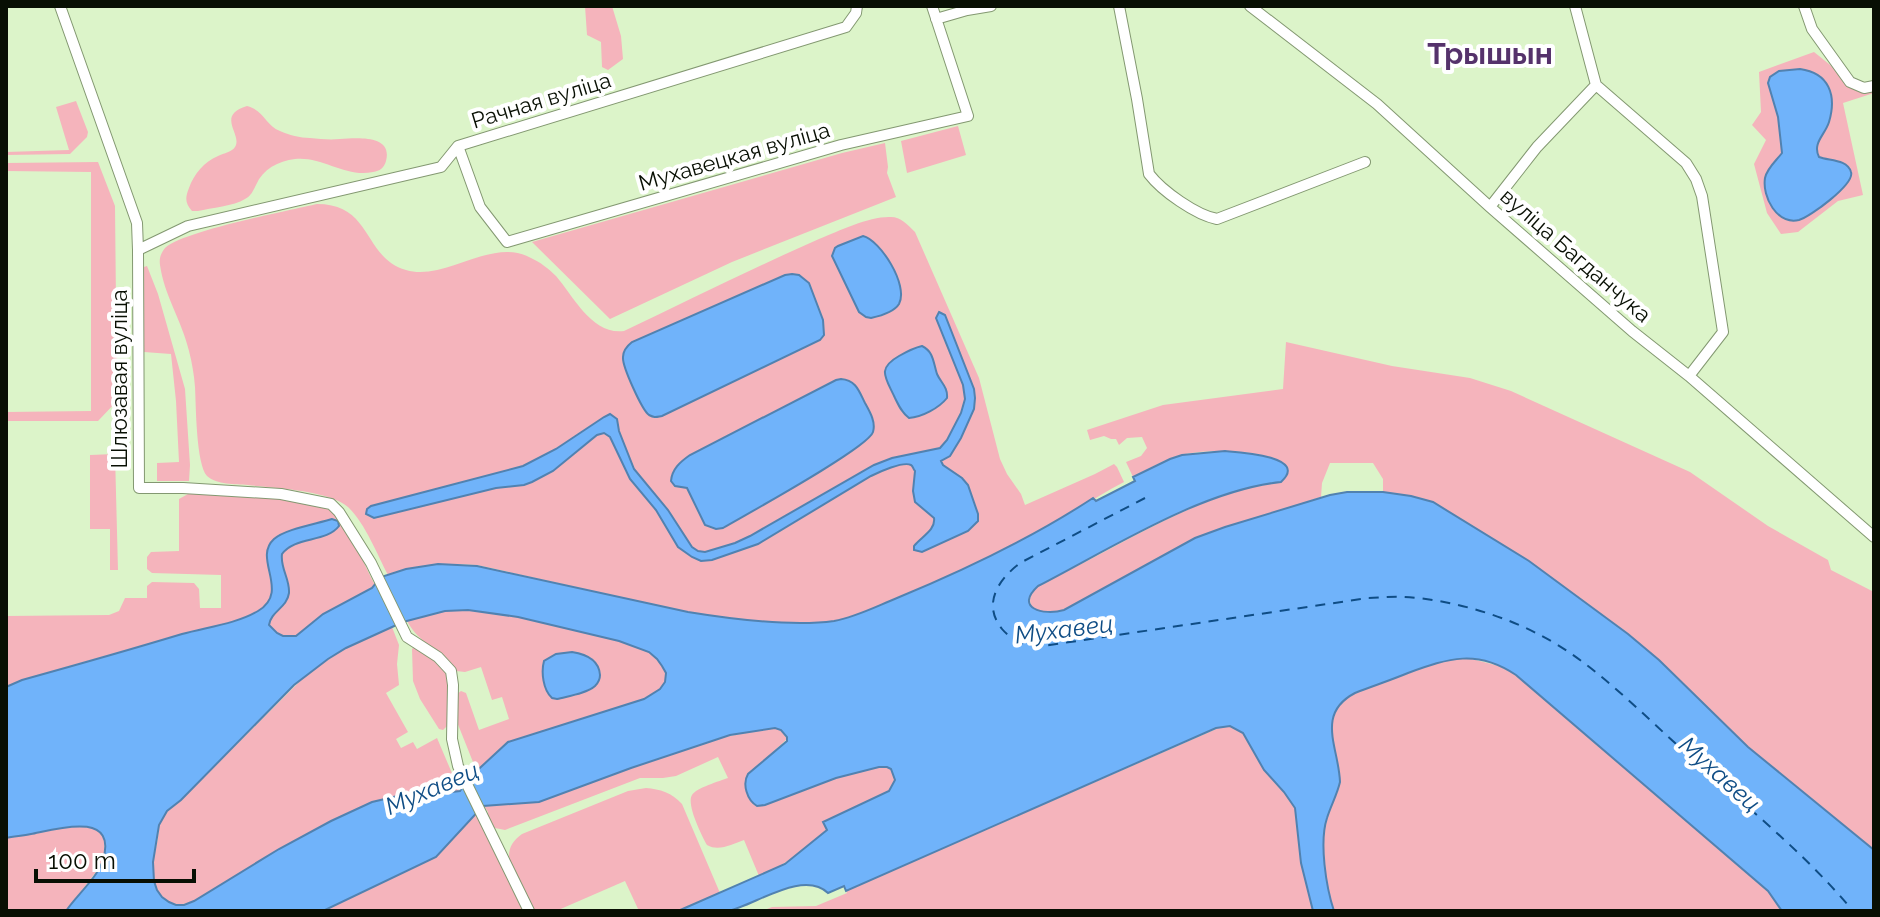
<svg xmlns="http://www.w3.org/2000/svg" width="1880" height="917" font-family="Raleway,sans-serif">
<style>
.green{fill:#f5b4bc}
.water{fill:#70b3fa;stroke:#5182b0;stroke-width:2;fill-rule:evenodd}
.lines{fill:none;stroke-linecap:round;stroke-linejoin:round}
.ferry{stroke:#0f4d85;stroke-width:2;stroke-dasharray:10 8;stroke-linecap:butt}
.minor-casing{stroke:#839871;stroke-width:12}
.minor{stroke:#fff;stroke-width:10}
.labels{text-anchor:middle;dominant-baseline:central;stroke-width:8;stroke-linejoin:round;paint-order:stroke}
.street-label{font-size:22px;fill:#080f03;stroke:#fff}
.water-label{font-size:24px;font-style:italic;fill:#0f4d85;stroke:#fff}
.district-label{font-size:30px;font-weight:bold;fill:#55326b;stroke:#fff}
</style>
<rect width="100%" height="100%" fill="#dcf4c9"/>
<path class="green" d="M585 6H612L621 36 623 59 608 70 602 67 601 42 587 35Z
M1814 52C1821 58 1829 63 1835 70 1849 86 1851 94 1874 90V93L1843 103 1863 195 1838 201 1798 232 1781 234 1767 213 1754 164 1766 140 1752 125 1761 112 1759 72Z
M76 101 88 132 87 137 70 154 6 155V152L69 150 56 107Z
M247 106C264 110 265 125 280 131 289 135 300 138 310 138 320 139 330 140 340 139 356 138 393 134 386 161 384 168 380 171 373 172 346 178 322 156 295 159 278 161 263 169 256 185 253 191 251 196 245 199 234 206 211 208 198 211H192C185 203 185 198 189 188 194 174 204 162 218 156 224 153 232 152 235 147 243 134 215 116 247 106Z
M958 126 966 155 907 173 901 141Z
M885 143 888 167 887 173 896 197 732 262 610 319 532 242 842 153Z
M98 162 115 206 117 401 98 421H6V412L91 411V172L6 171V163Z
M317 204C373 204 363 258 406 270 445 282 492 236 531 258 540 262 549 269 556 276 574 297 592 335 624 331 689 300 753 268 819 239 839 231 868 217 889 217 900 216 907 224 915 232L979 378 1000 459 1007 474 1021 494 1025 505 1095 474 1114 464 1117 467 1124 482C1099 495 1076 511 1051 525 1002 553 949 577 897 598 877 606 855 618 834 621 790 627 731 619 688 612L477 565C446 563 417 565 388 575 377 554 365 523 348 507 329 490 273 488 248 485 235 484 217 485 207 476 196 464 196 405 195 387 194 374 192 363 189 351 182 321 164 295 160 265 159 258 161 253 165 248 184 231 287 211 317 204Z
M147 266 158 294 185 389 190 465 189 481H157V463L179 462 176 401 171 354 144 352V267Z
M1286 342 1392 366 1470 378 1511 391 1690 472 1768 526 1828 560 1831 570 1874 592V850L1748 747 1659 660 1628 634 1529 561 1433 502 1411 496 1383 492V479L1373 463H1330L1322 483 1321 497 1195 538 1071 607C1062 610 1054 614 1045 613 1027 611 1026 596 1038 586 1069 570 1101 554 1132 537 1179 513 1228 488 1281 482V462C1253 449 1204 448 1174 457 1160 462 1147 470 1133 477L1126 462 1141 456 1147 448 1142 437 1127 438 1119 445 1116 439H1111L1104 436 1090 440 1087 430 1163 405 1283 389Z
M115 454 118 570H110V529H90V455Z
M188 494C216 494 317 496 335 514 351 529 364 565 375 585L296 636C283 638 277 634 269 625 271 611 287 608 289 593 290 579 280 568 282 554L291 545 339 526 335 520C324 520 312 525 300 528 293 531 283 532 277 537 251 555 288 587 262 608 245 622 207 627 187 633 132 648 77 664 22 680L6 687V616L109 615 119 611 125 598H147V586L152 582 194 583 199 589 200 608H221V575L152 573 147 569V557L151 552 179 551V499Z
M468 610 518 617 619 641 649 652 658 659 666 673 665 682 660 689 644 699 508 742 477 772 457 722V694L461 691 466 693 479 730 509 719 502 697 492 700 481 667 465 672 456 671C441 649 419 644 407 621L445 611Z
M392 627 399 645 397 664 399 685 386 693 408 732 396 739 401 748 413 742 417 749 437 738 460 792 417 796 415 792 372 802 331 821 279 849 194 901C165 913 150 889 153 862 153 856 156 849 157 843 159 834 158 825 162 817 166 810 174 805 181 800L309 672 346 648Z
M414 647 434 658 448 675V725L443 730 439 729 420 699 413 681 412 649Z
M1468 658 1499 666 1516 675 1768 891 1782 911H1334C1326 887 1319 842 1327 818 1331 806 1337 795 1340 782 1339 748 1315 714 1355 693L1442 660Z
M1223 726H1231L1243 733 1264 770 1284 792 1295 808 1301 863 1313 911H762L772 907 816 906 847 893 846 891Z
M772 728 781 730 787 739 746 777 745 786 754 805H765L836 778 879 767H888L891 769 895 779 889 791 823 822 827 830C806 849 786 865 759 876L744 840C732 844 719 852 707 845 702 836 686 804 692 795 696 788 720 781 728 778L718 757 676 776 663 778H640L505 830 495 828 487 816 488 812 484 806 539 802 631 768 724 737Z
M646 788C660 789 672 793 682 804L720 893 678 911H639L625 881 556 911H535C529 903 510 866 509 856 509 846 514 840 522 834L628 791Z
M476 814 525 911H323L436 857Z
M82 826C109 828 108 847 99 868L66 911H6V838L57 828Z"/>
<path class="water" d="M1800 69C1829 73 1837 95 1829 122 1825 135 1812 143 1819 157 1829 161 1847 159 1851 172 1855 184 1810 217 1799 220 1777 225 1762 197 1765 178 1767 168 1776 161 1782 153L1778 117 1768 83 1770 77 1779 71Z
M863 236C880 240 909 285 899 304 894 312 880 316 871 318L866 317 859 312 832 256 835 248 838 246Z
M792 274 799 275 809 283 823 320 824 335 820 340 662 416C656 417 655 418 649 415 642 410 622 366 623 357 623 350 627 346 632 342L785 275Z
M939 312 945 315 974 389 975 398 974 409 961 438 950 456 941 461 943 465 962 478 968 485 978 514V521L968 531 922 552 914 550V546C921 537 936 530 934 518L915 502 913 491 915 471C913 469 913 466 911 465 903 461 879 472 871 476L758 544 712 560 701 561 692 557 678 547 656 510 630 479 610 437 604 433 597 435 553 471 532 482 524 485 496 488 374 518 366 514 367 509 371 506 523 466 556 449 604 417 610 414 617 419 619 431 634 469 668 510 692 547 698 551 705 552 735 543 750 536 874 465 892 458 940 448 947 440 961 413 965 399 963 385 936 318Z
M922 346C934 352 933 362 937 374 941 383 948 387 947 398 939 408 922 417 909 418 902 413 899 406 895 398 886 378 876 369 899 356 906 352 913 348 922 346Z
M841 379C856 380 859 391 865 403 870 412 876 422 873 432 868 448 745 515 723 528L716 529 705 525 687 488 675 486 671 481C672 469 680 462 690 455L836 380Z
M1225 451C1238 452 1310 456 1281 482 1202 490 1110 549 1038 586 1014 608 1043 616 1064 610L1195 538 1225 527 1330 495 1347 492H1383L1411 496 1433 502 1529 561 1628 634 1659 660 1748 747 1874 850V911H1782L1768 891 1516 675C1477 649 1449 658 1408 673 1391 680 1373 686 1355 693 1315 714 1339 748 1340 782 1337 795 1331 805 1327 818 1319 842 1326 887 1334 911H1313L1301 863 1295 808 1284 792 1264 770 1243 733 1230 726 1216 728 846 891 844 886 828 893C803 869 754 906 728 911 714 914 693 911 678 911L785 864 827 830 823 822 889 791 895 780 891 769 887 767H879L836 778 765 805 757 806C747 800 742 784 748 774L787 741V737L781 730 775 728 730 735 631 768 539 802 483 806 436 857 323 911H66C76 896 98 877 103 860 118 810 56 829 31 834 22 836 14 836 6 838V687L22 680C76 665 129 650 182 634 207 627 236 624 258 611 291 591 252 559 274 539 285 529 316 524 332 519L338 521 339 526C326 543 295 536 282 554 280 568 290 579 289 593 287 608 271 611 269 625L277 633 283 636H296L323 614 372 588 381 577 406 569 438 564 477 566 688 612C731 619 791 627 834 621 856 617 877 606 897 598 965 570 1032 538 1093 498L1096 501 1135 481 1133 477 1170 459 1182 455ZM468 610 518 617 619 641 649 652 657 659 662 666 666 673 665 682 660 689 644 699 508 742 469 778 460 791 417 796 415 792 372 802 331 821 279 849 194 901 184 905H176L169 902 162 897 157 890 154 881 153 862 159 825 167 811 181 800 294 685 328 659 346 648 403 622 445 611Z
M572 652C585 654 599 659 600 675 600 680 598 683 595 686 586 694 568 696 557 699L552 698C543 690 541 672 544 661L556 654Z"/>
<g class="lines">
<path class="ferry" d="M1145 498 1020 563C998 580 982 604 1002 629 1007 635 1016 641 1023 644 1029 645 1037 645 1043 646L1368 598C1380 598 1392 596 1404 597 1447 599 1500 614 1538 634 1591 660 1641 713 1685 752 1742 803 1804 852 1853 911"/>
<defs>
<path id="minor" d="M60 6 137 223 138 250 139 488H183L281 494 331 504 339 512 371 563 407 637 438 657 451 671 453 685 452 739 458 766 529 911
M1119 6 1137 99 1149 174C1162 191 1196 215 1217 219L1365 162
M1250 6 1377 104 1490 207 1632 331 1689 376 1874 537
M1575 6 1596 85 1686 163 1696 179 1702 196 1723 332 1689 376
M1804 6 1812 29 1850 82 1864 88 1874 86
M936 19 967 10 991 6
M458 146 480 207 507 242 841 145 968 116 932 6
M1490 207 1537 147 1596 85
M138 250 188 226 441 167 458 146 846 27 856 13 857 6"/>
</defs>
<use href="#minor" class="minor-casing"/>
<use href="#minor" class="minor"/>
</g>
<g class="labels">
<g class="street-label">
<text transform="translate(541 100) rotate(-17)">Рачная вуліца</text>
<text transform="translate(734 156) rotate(-16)">Мухавецкая вуліца</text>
<text transform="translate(1576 255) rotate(41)">вуліца Багданчука</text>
<text transform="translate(119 379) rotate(-90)">Шлюзавая вуліца</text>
</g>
<g class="water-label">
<text transform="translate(1064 629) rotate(-7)">Мухавец</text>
<text transform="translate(1720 774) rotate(42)">Мухавец</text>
<text transform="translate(432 788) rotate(-23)">Мухавец</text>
</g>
<g class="district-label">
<text x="1490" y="53">Трышын</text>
</g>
</g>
<rect width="1880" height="917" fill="none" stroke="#080f03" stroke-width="16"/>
<path d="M36 869v12h158v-12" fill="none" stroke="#080f03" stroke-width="4"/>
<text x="48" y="869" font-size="24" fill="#080f03" stroke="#ffffff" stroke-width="6" paint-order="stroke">100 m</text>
</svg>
